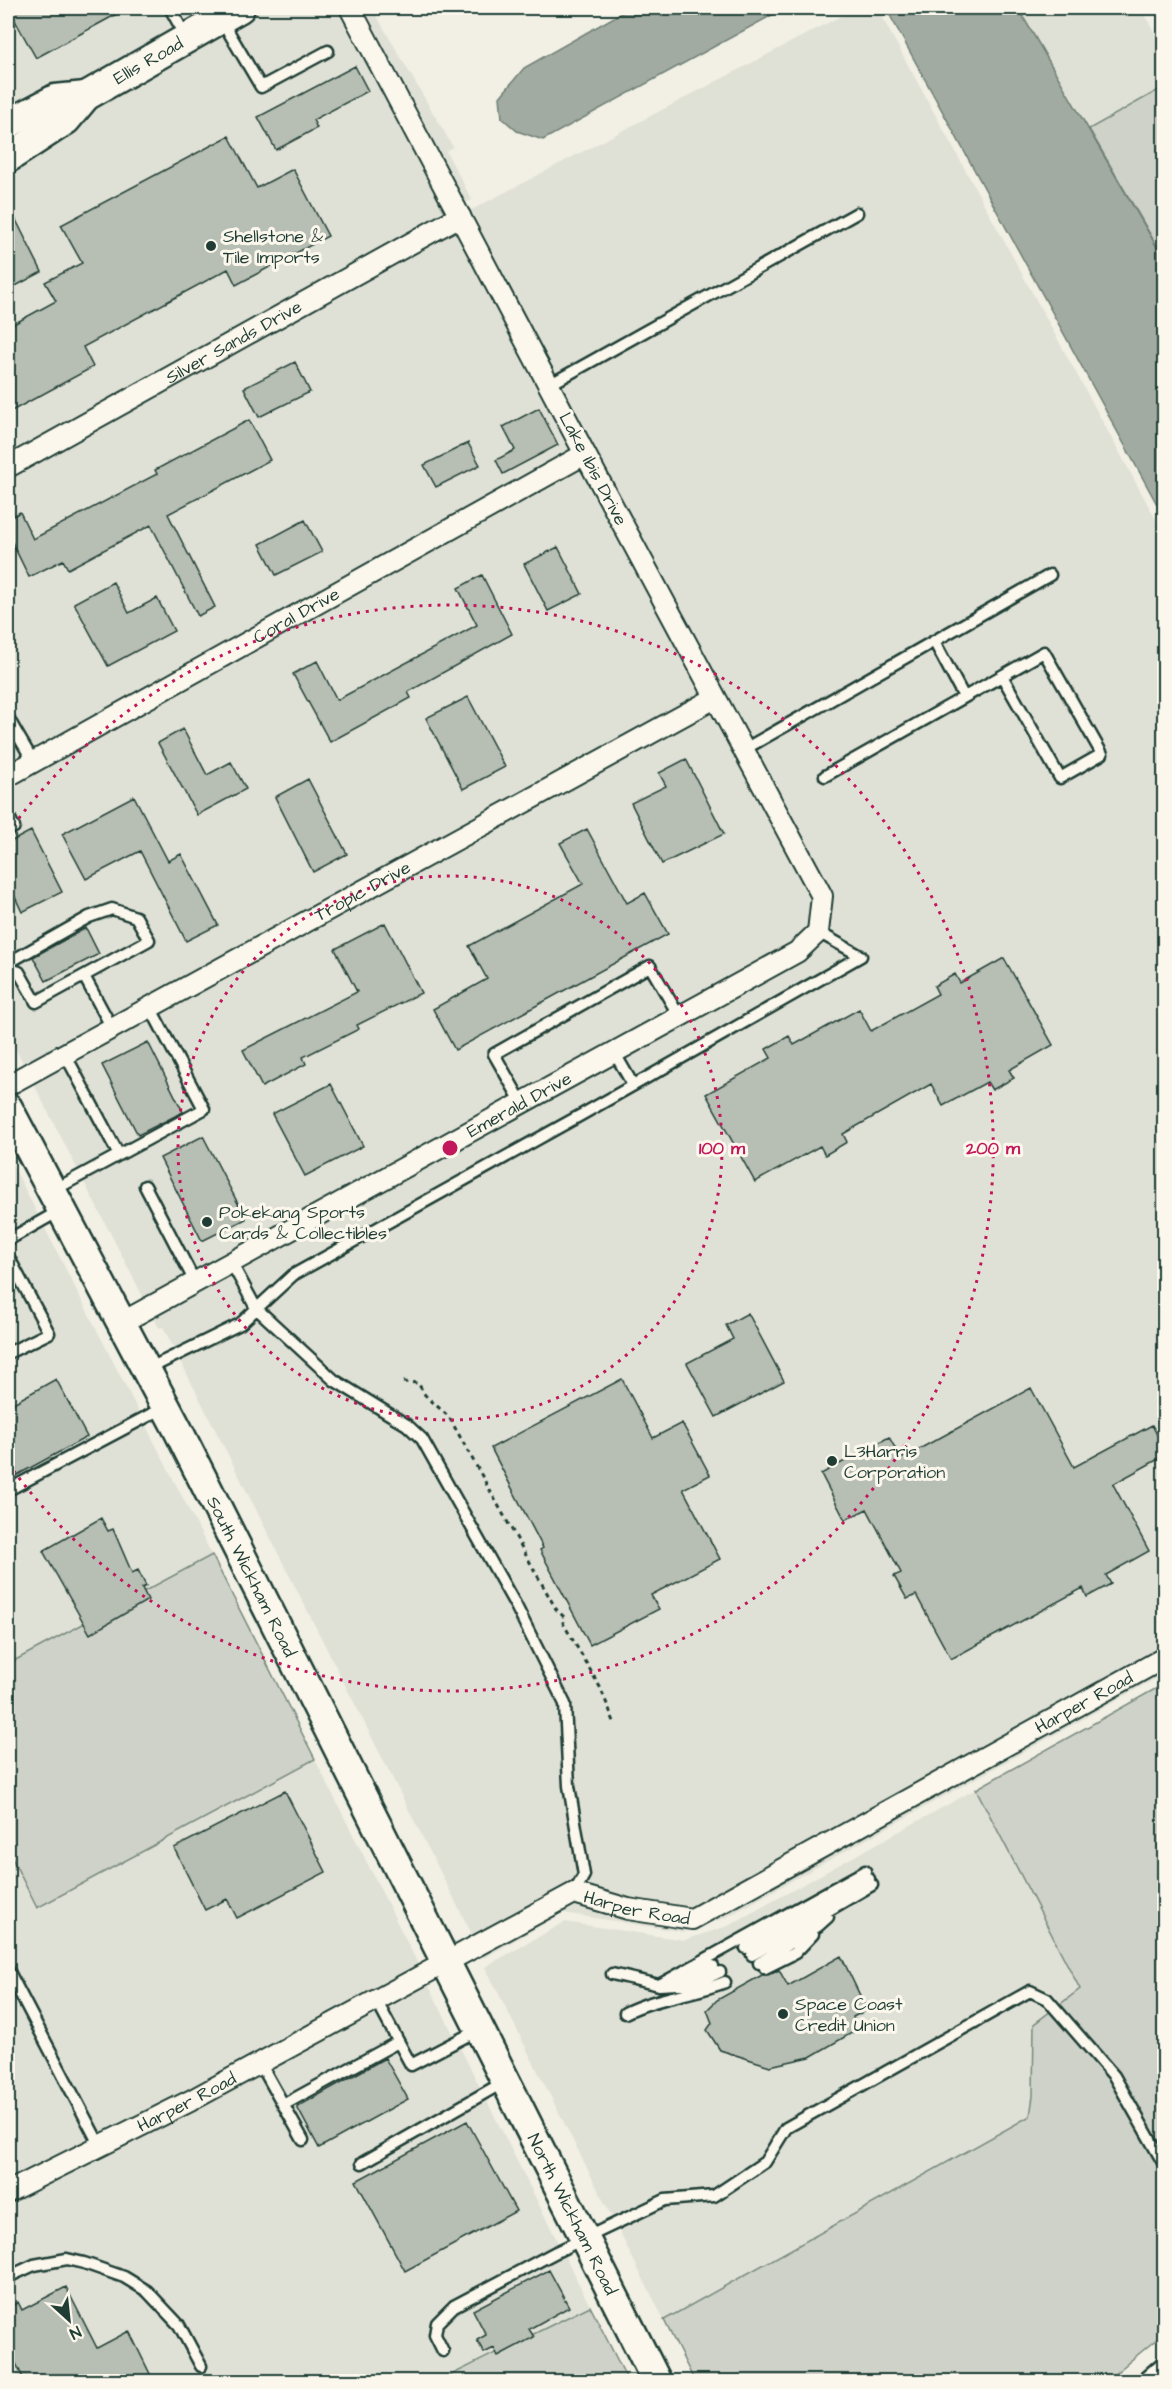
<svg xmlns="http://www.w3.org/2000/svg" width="1172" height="2389" font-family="'Architects Daughter',sans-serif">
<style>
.built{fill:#e0e1d6}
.green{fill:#cfd2c8;stroke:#77887e;stroke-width:1.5}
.water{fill:#a2aba1;stroke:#6e7f75;stroke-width:1.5}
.building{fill:#b7beb3;stroke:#1f3d34;stroke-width:1.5}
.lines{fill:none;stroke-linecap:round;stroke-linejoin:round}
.lane-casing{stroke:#1f3d34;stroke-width:15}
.street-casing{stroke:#1f3d34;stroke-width:24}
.secondary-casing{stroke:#1f3d34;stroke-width:33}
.path{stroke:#1f3d34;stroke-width:3;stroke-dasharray:4.5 4.5;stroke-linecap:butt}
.lane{stroke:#fbf7ec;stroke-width:10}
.street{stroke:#fbf7ec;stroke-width:20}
.secondary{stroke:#fbf7ec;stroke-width:28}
.ring{fill:none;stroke:#c2185b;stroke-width:3;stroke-dasharray:3 6}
.poi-dot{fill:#1f3d34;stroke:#fbf7ec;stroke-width:2}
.labels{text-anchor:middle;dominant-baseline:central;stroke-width:6;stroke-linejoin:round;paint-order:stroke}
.street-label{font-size:18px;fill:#1f3d34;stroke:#fbf7ec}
.poi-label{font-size:18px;fill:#1f3d34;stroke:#fbf7ec;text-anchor:start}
.centre{fill:#c2185b;stroke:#fbf7ec;stroke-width:3}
.ring-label{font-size:18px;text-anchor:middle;font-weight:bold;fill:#c2185b;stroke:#fbf7ec;stroke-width:6;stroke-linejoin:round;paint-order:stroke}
</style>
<rect width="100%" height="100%" fill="#f2f0e5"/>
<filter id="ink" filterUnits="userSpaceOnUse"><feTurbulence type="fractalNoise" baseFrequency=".0167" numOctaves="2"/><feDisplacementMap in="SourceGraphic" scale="12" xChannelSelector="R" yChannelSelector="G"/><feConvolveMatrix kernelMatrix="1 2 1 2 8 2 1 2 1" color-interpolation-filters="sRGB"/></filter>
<g filter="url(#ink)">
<path class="built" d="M8 8H350L460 216 856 8H877L1164 534V1674L725 1918 684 1932 563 1913 484 1958 163 1327 159 1328 8 1034Z
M359 8H372L453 147 446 151 472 200 463 204Z
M1018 8H1141L1158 39 1164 43V87L1089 129Z
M8 1156 212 1555 8 1664Z
M315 1759 590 2306 437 2381H8V1850L37 1907Z
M976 1789 1080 1989 1034 2024 1033 2096 1030 2116 664 2320 485 1967 565 1922 684 1940 728 1926Z"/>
<path class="green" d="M1164 87V262H1160L1157 246 1089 129Z
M212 1555 315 1759 37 1908 8 1850V1664Z
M1164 1684V2333L1106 2381 695 2382 664 2320 1030 2116 1033 2096 1034 2024 1080 1989 976 1789Z
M590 2306 628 2381 437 2382Z"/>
<path class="water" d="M630 8H785L543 140 517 131 502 118 500 97 524 68Z
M886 8H1018L1157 247 1160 262H1164V517Z"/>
<path class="building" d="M8 8H128L36 58Z
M355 66 368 91 313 120 317 128 276 150 258 117Z
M229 136 257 188 293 169 328 236 236 285 228 269 83 347 93 367 8 413V327L56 301 45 282 82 263 61 225Z
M8 204 42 272 8 290Z
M295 362 310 392 259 417 244 388Z
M539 408 558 445 503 474 496 460 515 450 503 427Z
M249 420 270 460 168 514 215 607 198 616 151 525 68 569 63 560 29 577 8 534V519L20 512 33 539 157 474 155 470Z
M468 443 480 465 436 487 424 465Z
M305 520 322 552 276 575 260 544Z
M558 547 582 594 548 611 524 564Z
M482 575 512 634 408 692 411 698 330 742 293 674 317 661 337 700 477 625 458 588Z
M113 582 129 613 157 598 174 631 108 666 74 603Z
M468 697 505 767 463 789 426 718Z
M183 729 207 775 231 762 246 789 197 815 158 743Z
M686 759 724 834 662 864 631 803 666 786 659 773Z
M308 779 347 854 313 872 275 797Z
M134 796 168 861 181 854 218 925 186 941 140 851 86 879 62 834Z
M587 829 627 903 645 893 668 934 455 1050 433 1009 487 979 469 946 583 884 560 843Z
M31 831 62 892 22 912 8 882V843Z
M385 923 421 993 357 1025 359 1029 303 1057 306 1064 262 1087 243 1050 357 992 335 949Z
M86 928 99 954 46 981 33 957Z
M1004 958 1053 1045 1009 1070 1014 1078 992 1090 987 1082 943 1106 931 1084 843 1134 847 1142 825 1155 820 1146 755 1182 706 1094 771 1058 766 1049 789 1036 794 1045 859 1009 871 1031 938 994 934 986 955 974 960 983Z
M148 1042 183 1112 138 1135 102 1065Z
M331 1084 363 1146 305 1176 272 1114Z
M203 1136 246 1219 202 1241 160 1158Z
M748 1313 784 1381 716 1417 687 1363 733 1339 726 1325Z
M56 1379 87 1437 8 1480V1406Z
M622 1379 653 1438 682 1423 710 1475 683 1489 720 1559 651 1595 659 1609 590 1645 540 1550 543 1548 491 1448Z
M1031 1388 1074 1467 1152 1425 1164 1448V1456L1113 1484 1149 1551 1106 1575 1111 1584 1087 1597 1083 1588 951 1659 916 1595 907 1599 894 1576 901 1573 867 1509 845 1520 821 1474 889 1437 901 1459Z
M101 1518 108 1531 113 1529 132 1573 138 1570 146 1586 142 1588 148 1600 90 1634 43 1551Z
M285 1791 326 1872 237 1918 227 1899 205 1910 174 1848Z
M841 1956 867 2010 853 2017 857 2030 810 2057 770 2066 720 2050 707 2030 712 2023 707 2010 717 2000 762 1975H768L779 1970 788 1986Z
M385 2058 408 2099 319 2148 297 2107Z
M467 2121 516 2211 405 2271 356 2181Z
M549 2270 569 2307 529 2329 534 2337 498 2356 494 2348 484 2353 477 2340 486 2335 473 2310Z
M66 2287 97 2348 129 2331 154 2382H25L8 2347V2308L18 2302 22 2310Z"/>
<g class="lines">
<defs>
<path id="lane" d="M170 8 186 37
M221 19 261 87 328 51
M549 385 857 213
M934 641 964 697
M8 718 16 732
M8 736 16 732 33 761
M743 750 1050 575
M825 776 1044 652 1102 754 1060 778 1002 676
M8 815 14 827 8 830
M8 963 89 917 112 909 136 917 149 940 36 1002 19 972 8 968
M84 976 112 1028
M614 1052 633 1085
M65 1054 119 1155
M522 1103 494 1054 650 966 679 1016
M145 1186 195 1282
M52 1191 204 1109 150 1007
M8 1240 61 1210
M8 1256 49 1333 8 1353
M231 1262 256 1308 334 1380 407 1425 422 1439 516 1606 565 1704 569 1786 584 1875 574 1893
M8 1283 18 1276
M146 1370 240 1324 293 1275 581 1115 861 956 818 932
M8 1490 165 1407
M746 1948 869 1879
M752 1955 872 1885
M759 1963 818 1926 828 1917
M765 1968 795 1953 813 1934
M8 1970 100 2146
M612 1974 659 1985 696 1983 720 1972
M681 1982 713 1966
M659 1985 865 1871
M376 2000 411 2065 478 2030
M625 2013C657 1997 692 1995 725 1982
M260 2063 303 2140
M283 2105 398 2042
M362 2163 504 2082
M8 2277 34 2265 67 2259 84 2263 124 2277 147 2291 179 2325 201 2366
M443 2351 435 2335 437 2323 454 2306 556 2252 665 2200 714 2196 765 2162 786 2128 1030 1991 1047 1999 1114 2076 1164 2164
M1140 2382 1164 2361"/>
<g id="street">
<path id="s1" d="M8 467 460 216"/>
<path id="s2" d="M8 776 585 454"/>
<path id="s3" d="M8 1085 715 698"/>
<path id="s4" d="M121 1323 797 952 818 932 822 896 585 454 350 8"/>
<path id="s5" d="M8 2192 190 2101 574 1893 628 1909 692 1919 1164 1658"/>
</g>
<g id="secondary">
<path d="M8 124 55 99 86 96"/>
<path id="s6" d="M8 158 66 120 86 96 240 8"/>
<path id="s7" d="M8 1108 178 1430 657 2382"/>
</g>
</defs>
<use href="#lane" class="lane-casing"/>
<use href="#street" class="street-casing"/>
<use href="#secondary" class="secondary-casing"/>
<path class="path" d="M403 1382 418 1383 425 1395 449 1417 556 1609 564 1617 563 1623 600 1687 615 1724"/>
<use href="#lane" class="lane"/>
<use href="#street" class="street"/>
<use href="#secondary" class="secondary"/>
</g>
</g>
<g class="ring">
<circle cx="450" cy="1148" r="272"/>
<path d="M8 833A543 543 0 1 1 8 1463"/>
</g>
<g class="poi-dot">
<circle cx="211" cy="246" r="6"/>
<circle cx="207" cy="1222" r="6"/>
<circle cx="832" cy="1461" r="6"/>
<circle cx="783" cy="2014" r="6"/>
</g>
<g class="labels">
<g class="street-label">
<text stroke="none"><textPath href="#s6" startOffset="172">Ellis Road</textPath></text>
<text stroke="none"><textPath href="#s1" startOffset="258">Silver Sands Drive</textPath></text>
<text transform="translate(593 469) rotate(62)">Lake Ibis Drive</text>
<text stroke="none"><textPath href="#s2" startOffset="330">Coral Drive</textPath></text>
<text stroke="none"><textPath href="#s3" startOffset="404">Tropic Drive</textPath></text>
<text stroke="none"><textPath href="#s4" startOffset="454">Emerald Drive</textPath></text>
<text stroke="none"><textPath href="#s7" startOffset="528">South Wickham Road</textPath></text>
<text stroke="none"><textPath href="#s5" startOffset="1209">Harper Road</textPath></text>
<text stroke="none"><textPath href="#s5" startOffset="705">Harper Road</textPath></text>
<text stroke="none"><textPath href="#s5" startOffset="200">Harper Road</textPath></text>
<text stroke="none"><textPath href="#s7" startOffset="1242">North Wickham Road</textPath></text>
</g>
<g class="poi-label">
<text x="223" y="236">Shellstone &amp;<tspan x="223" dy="21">Tile Imports</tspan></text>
<text x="219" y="1212">Pokekang Sports<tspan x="219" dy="21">Cards &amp; Collectibles</tspan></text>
<text x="844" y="1451">L3Harris<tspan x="844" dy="21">Corporation</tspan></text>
<text x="795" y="2004">Space Coast<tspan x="795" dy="21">Credit Union</tspan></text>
</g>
</g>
<circle cx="450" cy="1148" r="9" class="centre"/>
<g class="ring-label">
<text x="722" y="1154">100 m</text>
<text x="993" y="1154">200 m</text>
</g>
<rect width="1172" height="2389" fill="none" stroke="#fbf7ec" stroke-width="30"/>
<rect x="15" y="15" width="1142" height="2359" fill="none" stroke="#1f3d34" stroke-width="2" filter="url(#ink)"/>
<g transform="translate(69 2320) rotate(153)" stroke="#fbf7ec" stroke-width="4.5" paint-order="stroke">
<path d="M0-4.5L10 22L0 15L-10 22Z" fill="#1f3d34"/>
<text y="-9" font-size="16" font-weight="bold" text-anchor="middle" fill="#1f3d34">N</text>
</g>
</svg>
